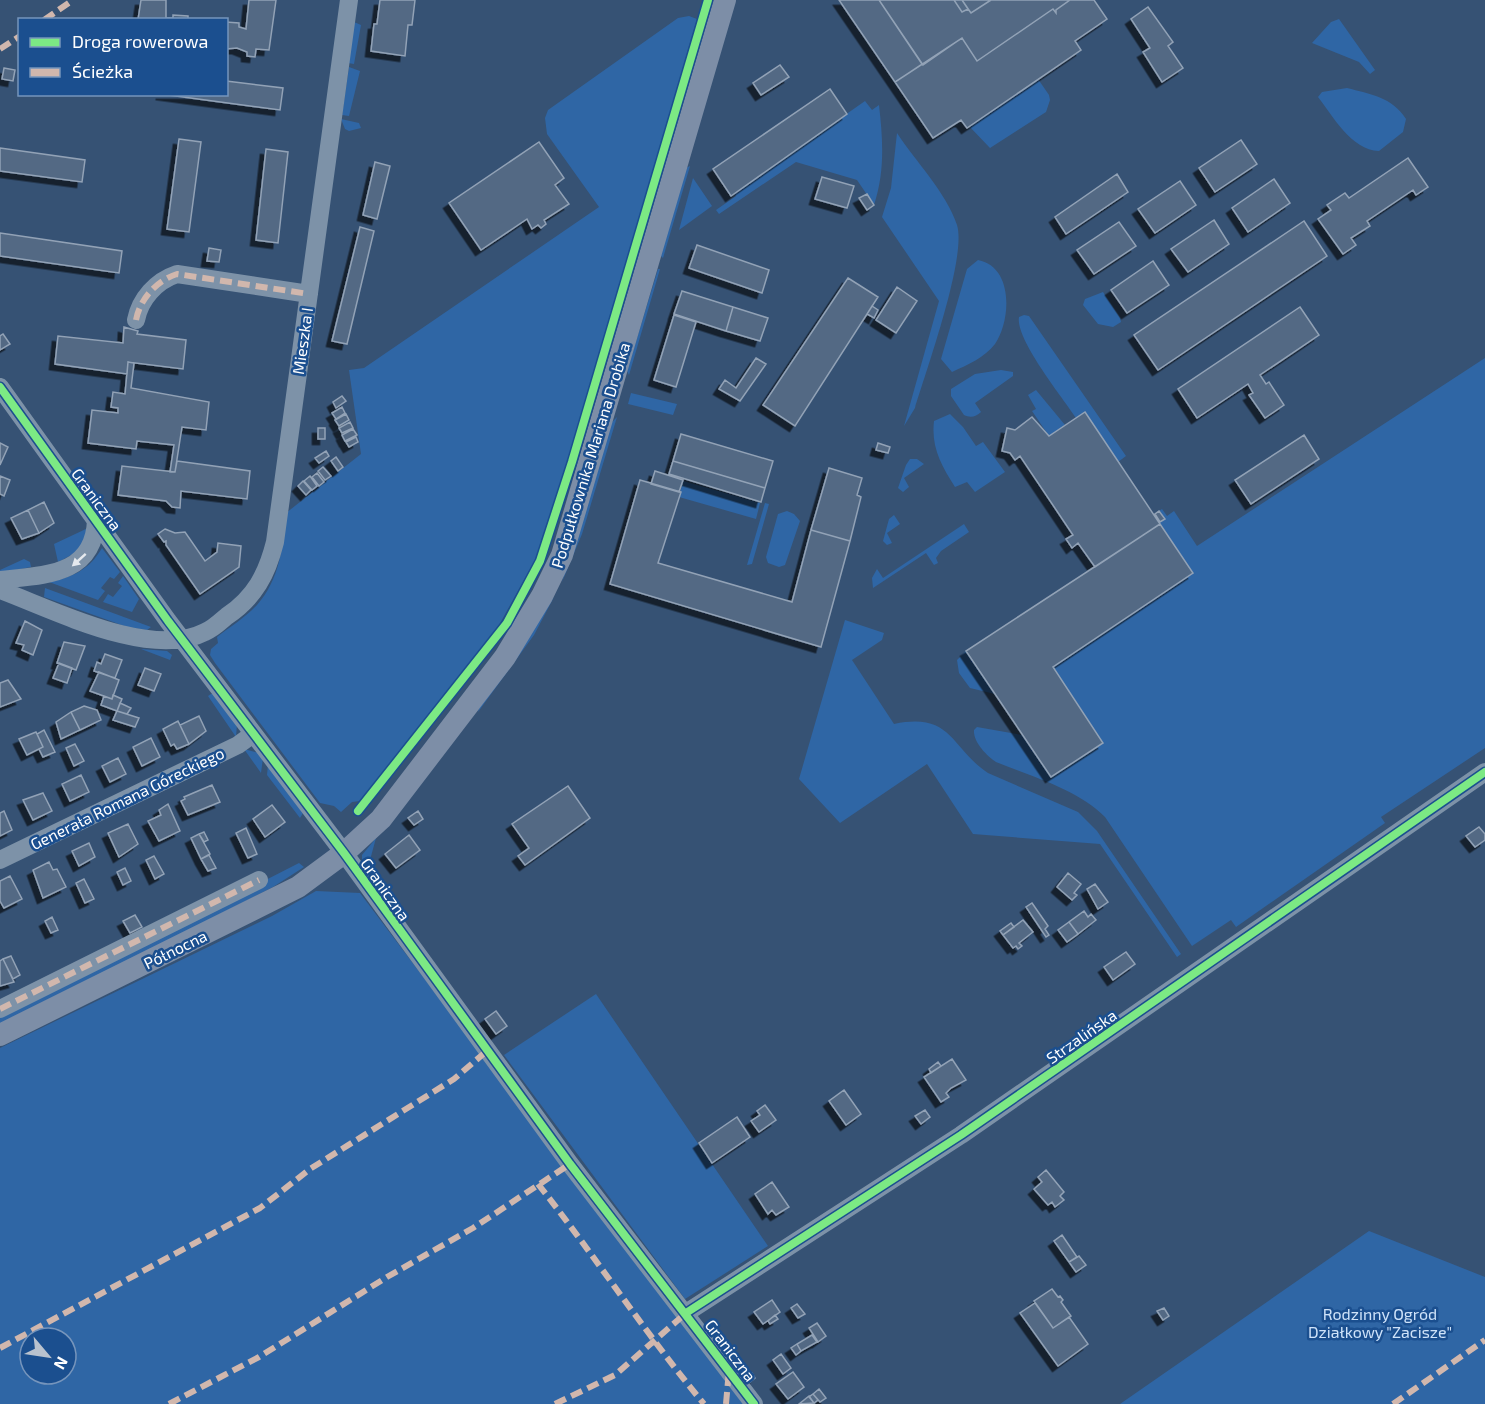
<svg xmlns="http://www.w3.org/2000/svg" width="1485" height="1404" font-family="'Exo 2',sans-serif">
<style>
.green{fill:#2f66a5;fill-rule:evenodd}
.building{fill:#526984;stroke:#92a2b6;stroke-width:1.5;filter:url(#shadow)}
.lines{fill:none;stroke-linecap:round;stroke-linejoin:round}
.minor{stroke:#7d92a8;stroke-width:18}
.major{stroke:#7d8ea7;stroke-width:22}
.quiet{stroke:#d1b7ad;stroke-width:6;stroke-dasharray:12 6;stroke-linecap:butt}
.cycleway-casing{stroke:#1b4f8f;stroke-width:11}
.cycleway{stroke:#7ce984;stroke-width:8}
.oneway{fill:#e5e9ee}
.labels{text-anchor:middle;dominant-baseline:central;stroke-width:5;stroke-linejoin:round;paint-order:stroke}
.street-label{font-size:16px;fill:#fff;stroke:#1b4f8f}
.park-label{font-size:16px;fill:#cfe3fa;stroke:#1b4f8f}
</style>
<defs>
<filter id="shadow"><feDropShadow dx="-5.5" dy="5.5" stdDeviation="0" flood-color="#0009"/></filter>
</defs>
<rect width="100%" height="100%" fill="#365274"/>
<path class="green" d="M689 16 697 19 553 514 535 560 498 627 360 801 352 802 341 812 334 806 320 803 215 663 210 655 211 649 218 643 217 637C230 627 246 617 257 605 280 579 283 546 286 513L361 454 349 370 364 368 599 207 547 134 545 118 548 110 678 18Z
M1339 19 1375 70 1370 74 1359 62 1312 43 1331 22Z
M354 22 361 25 354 64 348 63Z
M349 67 360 71 349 116 342 115Z
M1038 79 1049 95 1050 100 1046 112 990 148 969 126Z
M1347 88C1370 94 1392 97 1406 119L1403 132 1379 151C1351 150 1333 116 1318 97L1322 92Z
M865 101 872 110 879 105C883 140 885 172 874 205L857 180 796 162 719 214 716 210 736 196 734 193Z
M341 119 359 123 361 128 349 131 345 129Z
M897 133C916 162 946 192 957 225 967 257 926 371 915 408L904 426 939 301 882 217 891 188Z
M690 166 663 258 660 255 686 168Z
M693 178 712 206 679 230Z
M978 260C1014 267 1011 321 995 344 984 358 967 365 952 372L941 359 967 269Z
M658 269H660L629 375 627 371Z
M1103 292 1120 318 1121 322 1113 327 1098 324 1083 305 1085 299Z
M1024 315 1029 316 1126 456 1118 462 1085 412 1076 418C1063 398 1015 339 1019 317Z
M1485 358V748L1381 817 1385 823 1236 927 1231 920 1192 946 1105 817C1077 789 1032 777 996 762 987 756 973 742 974 730L977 727 1022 735 1051 777 1103 743 1053 667 1193 573 1159 522 1165 519 1159 511 1162 509 1167 516 1174 511 1197 546Z
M1001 370 1013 372V376L975 403 981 412C976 417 970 418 964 415L951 396V389L975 374Z
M1036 390 1065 425 1049 436 1032 411 1036 409 1028 395Z
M631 393 677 404 673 415 628 404Z
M950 414 963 427 976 446 983 442 1005 472 975 492 967 482 955 487C941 465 931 447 934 421Z
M617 417 582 534 562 582 610 424Z
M910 459H917L924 464 904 478 909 487 903 492 898 488 906 465Z
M683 481 760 503 756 519 679 497Z
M765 503 769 504 752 564 747 565Z
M787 511 794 514 800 521 785 565 779 567 768 563 766 557 778 514Z
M894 515 900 524 887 533 892 543 887 545 883 541 889 519Z
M964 524 969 532 941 551 936 558 938 563 934 565 926 553 873 588 872 578 877 569 883 578Z
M88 528C82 550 78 552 58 562L54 544Z
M102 548 120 572 114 579 110 577 101 588 105 591 98 600 49 582C73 577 89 570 102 548Z
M24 559 30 562 31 567 0 573V570Z
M123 576 139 599 132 612 103 602 108 594 113 597 122 586 118 583Z
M45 588 151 627 147 630 127 627 44 597Z
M554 597 534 635 478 712 480 705Z
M845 620 884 633 882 640 852 660 894 724C953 712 950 748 988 773L1078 812 1097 831 1181 954 1177 957 1100 844 973 834 927 764 840 823 799 779Z
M141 649 167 651 172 655 170 660Z
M966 651 995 694 970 688 959 673 957 660Z
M211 694H214L237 724 236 737 208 696Z
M244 749 259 753 263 758 261 773Z
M268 765 303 813 300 818 267 775Z
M376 838 367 871 362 867V855Z
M299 863 304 867 273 887 0 1027V1015Z
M316 891 360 893 745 1404H0V1048L272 916ZM30 1338H66V1374H30Z
M596 994 768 1246 685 1299 504 1055Z
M1369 1231 1485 1277V1404H1120Z"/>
<path class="building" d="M141 0H166V18H173V15L188 16V20H138Z
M249 0H276L269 50 256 49 255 57 247 56V52L237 48 226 49V22L239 23V27L246 29Z
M380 0H415L412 25H408L405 56 371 51 374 24H377Z
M839 0H879L922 64 895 82Z
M879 0H954L962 12 968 9 971 13 991 0H1070L1056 10V13L1053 9 977 61 962 38 923 65Z
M954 0H962L968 9 962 12Z
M962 0H991L971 13Z
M1070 0H1094L1107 19 1075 41 1081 50 967 128 961 120 933 138 895 82 962 38 977 61 1053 9 1056 13V10Z
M1148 7 1173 42 1168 46 1183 68 1162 82 1143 52 1150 48 1131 19Z
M780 65 789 77 761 95 753 83Z
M4 68 15 70 13 81 2 79Z
M226 81 283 88 280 110 161 94H226Z
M830 89 847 114 731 196 713 169Z
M179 139 201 142 189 232 167 229Z
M1241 140 1257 164 1215 192 1199 168Z
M539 142 564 178 555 185 569 204 544 220 546 224 541 228 538 225 532 229 527 219 481 250 449 203Z
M0 148 85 160 82 182 0 171Z
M266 149 288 152 278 243 256 240Z
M1408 158 1428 187 1416 195 1413 190 1367 221 1370 226 1351 238 1356 245 1343 254 1318 219 1331 210 1327 205 1345 193 1349 198Z
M375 162 390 166 377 219 363 215Z
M1117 174 1128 192 1066 234 1055 217Z
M822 177 854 186 847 208 815 199Z
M1274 179 1290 203 1248 232 1232 208Z
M1180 181 1196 205 1155 233 1138 209Z
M867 194 874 205 867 210 859 198Z
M1214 220 1229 244 1188 272 1171 249Z
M1304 221 1327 256 1158 370 1134 335Z
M1119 222 1136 246 1094 274 1077 250Z
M360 227 374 231 347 344 332 341Z
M0 233 122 251 119 273 0 256Z
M697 245 769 270 762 293 689 268Z
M209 248 221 250 219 262 207 261Z
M1153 261 1169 285 1127 313 1111 290Z
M848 278 878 297 795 426 763 405Z
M897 287 917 301 896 333 876 320Z
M682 291 733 307 726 331 674 314Z
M872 306 878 310 874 318 867 314Z
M733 307 768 318 760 341 726 331Z
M1300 307 1319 335 1260 375 1266 384 1269 382 1284 405 1265 418 1249 395 1253 393 1248 384 1197 418 1178 389Z
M674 315 696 322 676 387 654 380Z
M124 327 138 331 137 334 186 340 183 369 128 362 127 374 55 364 58 336 123 343Z
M3 334 10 344 0 350V336Z
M756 358 766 364 740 401 719 389 725 380 736 388Z
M128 362 134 363 131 388 209 402 206 430 182 427 175 472H170L174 445 137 441 136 449 88 443 92 410 118 413V408L111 407 113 392 125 394Z
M342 396 346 401 336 408 333 402Z
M342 407 345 413 336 419 332 413Z
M1085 412 1160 524 1095 567 1078 543 1072 548 1066 539 1073 535 1020 456 1015 460 1010 453 1002 451 1007 428 1015 430 1032 417 1049 436Z
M346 414 349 420 339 426 335 420Z
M350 422 353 428 342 433 339 428Z
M318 428H325V439H318Z
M353 429 357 435 345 441 342 435Z
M681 434 773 461 765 488 673 461Z
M1304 435 1319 459 1251 504 1235 480Z
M356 437 358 442 349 447 346 442Z
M0 443 8 447 0 465Z
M878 443 890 447 888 453 876 450Z
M326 451 329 456 319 463 315 458Z
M336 457 343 467 338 471 331 461Z
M177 461 250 471 247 499 181 491 180 508 172 507 166 501 118 495 122 466 175 472Z
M673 461 765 488 761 502 669 474Z
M323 467 331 476 325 480 318 471Z
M829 468 862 478 857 495 861 497 850 541 811 530Z
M655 471 683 480 679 492 651 484Z
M317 473 324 482 319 486 312 477Z
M0 476 10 480 4 496 0 494Z
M310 476 317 486 312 490 304 481Z
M640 480 681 492 658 563 792 602 811 530 850 541 821 647 610 584Z
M303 481 311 490 306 495 298 486Z
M44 502 54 523 39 533 28 510Z
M28 510 39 533 22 539 11 518Z
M1159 511 1165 519 1160 522 1155 514Z
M1160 524 1193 573 1053 667 1103 743 1051 777 966 651Z
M165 529 175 533 185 532 205 561 217 552 218 543 241 546 239 567 200 594 166 545V541L164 542 158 534Z
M25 621 42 630 33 655 22 650 24 645 16 643Z
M64 642 85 646 76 670 57 663Z
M105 654 122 660 115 678 94 671 97 662 101 664Z
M59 663 72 668 67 683 53 678Z
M145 668 161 674 154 691 138 685Z
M99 672 119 680 112 699 90 691Z
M8 680 21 699 0 707V683Z
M113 695 122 699 117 711 101 705 104 696 112 699Z
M120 703 131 708 127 714 117 711Z
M84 706 97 710 101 720 80 730 71 712Z
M117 711 139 718 135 727 113 720Z
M71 712 80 730 61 739 56 722Z
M199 716 206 731 189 744 180 725Z
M178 721 189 744 177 749 174 744 171 746 163 729Z
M44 730 55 752 43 757 39 749 43 747 37 734Z
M36 732 43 747 27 755 19 739Z
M151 738 160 757 142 766 133 747Z
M75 744 84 761 74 766 66 748Z
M118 758 126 774 110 782 102 766Z
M81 775 89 792 70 801 62 784Z
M212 785 220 802 188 815 181 801 185 799 184 797Z
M568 786 590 818 525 865 518 856 529 848 512 824Z
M43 793 52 811 33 820 23 800Z
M168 804 180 831 159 841 148 821 161 815 159 810Z
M272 805 285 822 265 837 253 819Z
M4 811 12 830 0 836V813Z
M418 811 423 819 414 825 408 818Z
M128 824 138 844 119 857 108 833Z
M1479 827 1485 834V840L1475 847 1466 836Z
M246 828 257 854 248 858 236 833Z
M204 832 208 840 204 842 199 834Z
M199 834 210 854 201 859 191 838Z
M409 835 420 850 396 868 385 854Z
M89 843 95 857 79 866 72 851Z
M209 855 216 868 208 871 201 859Z
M154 856 164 874 155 879 146 860Z
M49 862 53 870 57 869 66 887 43 898 33 870Z
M125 868 131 881 123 885 117 872Z
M1068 873 1081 884 1074 893 1077 895 1072 900 1057 887Z
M10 876 22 899 4 908 0 901V881Z
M84 879 94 899 85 903 76 883Z
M1095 884 1108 902 1098 909 1087 889Z
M1032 903 1048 926 1045 929 1049 935 1046 937 1026 907Z
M1084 911 1088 917 1091 914 1096 920 1078 934 1069 922Z
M135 915 142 927 130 933 123 921Z
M52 917 58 930 51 933 45 921Z
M1023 920 1033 932 1019 943 1022 946 1018 949 1016 946 1013 948 1003 935Z
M1069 922 1078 934 1067 942 1058 930Z
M1011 923 1014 927 1003 935 1000 931Z
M1126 952 1135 964 1113 980 1104 967Z
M11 956 20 975 13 979 3 959Z
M3 959 14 982 0 986V961Z
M496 1011 507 1026 496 1034 485 1019Z
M952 1059 966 1080 951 1088 946 1093 949 1097 941 1102 924 1077Z
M938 1062 941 1066 931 1073 929 1069Z
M844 1090 861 1114 846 1125 829 1101Z
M765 1105 776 1120 759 1132 751 1121 760 1115 757 1111Z
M925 1110 930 1117 921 1124 915 1116Z
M737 1117 750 1137 712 1163 699 1143Z
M1046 1170 1064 1192 1060 1196 1064 1200 1055 1207 1052 1202 1048 1205 1034 1189 1042 1182 1038 1177Z
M772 1182 789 1207 776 1215 772 1210 768 1214 755 1194Z
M1062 1235 1077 1257 1069 1262 1054 1241Z
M1079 1256 1086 1265 1076 1272 1069 1262Z
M1052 1289 1058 1297 1060 1296 1063 1300 1061 1302 1071 1316 1053 1328 1034 1301Z
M772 1300 780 1312 763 1324 754 1312Z
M1035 1303 1053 1328 1069 1317 1088 1344 1058 1366 1020 1313Z
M797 1304 805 1314 798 1318 791 1308Z
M1164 1308 1169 1316 1163 1320 1157 1311Z
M775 1315 778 1319 770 1324 768 1321Z
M817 1323 826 1336 818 1342 809 1328Z
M812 1335 817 1342 801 1351 797 1344Z
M797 1344 801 1351 796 1355 791 1348Z
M781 1354 791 1368 783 1374 773 1360Z
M793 1372 804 1387 788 1399 776 1384Z
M752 1373 755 1378 750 1382 747 1377Z
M819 1389 826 1398 820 1402 813 1394Z
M813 1394 818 1400 814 1403 809 1397Z
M809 1396 814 1403 799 1404Z"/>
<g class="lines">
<path class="minor" d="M136 320C140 299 156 281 177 274L309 294
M0 387 168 621 344 853 570 1164 754 1404
M0 580C44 575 94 576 96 520
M0 590C54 610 151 660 205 632 213 629 220 622 227 616 255 597 267 574 275 542L349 0
M0 860 238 745 253 734
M0 1009 259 880
M686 1313 961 1135 1485 772"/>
<path class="major" d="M0 1035 298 887 344 853 381 819 505 657 542 596 562 555 725 0"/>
<path class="quiet" d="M44 20 73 0
M0 49 20 36
M136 320C140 299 156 281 177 274L309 294
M0 1009 259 880
M538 1184C595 1256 645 1333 704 1404
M0 1348 260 1208 310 1169 454 1079 488 1050
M169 1404 259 1357 387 1277 473 1228 570 1164
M555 1404 615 1375 686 1313
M726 1404 729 1370
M1393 1404 1485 1340"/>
<defs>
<path id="cycleway" d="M0 387 168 621 344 853 570 1164 754 1404
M358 811 507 623 540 561 572 462 708 0
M686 1313 961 1135 1485 772"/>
</defs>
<use href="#cycleway" class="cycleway-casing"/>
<use href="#cycleway" class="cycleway"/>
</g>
<defs><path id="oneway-solid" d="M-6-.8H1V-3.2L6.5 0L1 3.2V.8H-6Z" transform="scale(1.5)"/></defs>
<use class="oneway" href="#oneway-solid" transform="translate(79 560) rotate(138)"/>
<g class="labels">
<g class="street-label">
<text transform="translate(302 341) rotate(-82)">Mieszka I</text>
<text transform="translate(590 455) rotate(-73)">Podpułkownika Mariana Drobika</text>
<text transform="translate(97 499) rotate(54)">Graniczna</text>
<text transform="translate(127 798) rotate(-26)">Generała Romana Góreckiego</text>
<text transform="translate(386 889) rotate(55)">Graniczna</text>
<text transform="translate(175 949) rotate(-26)">Północna</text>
<text transform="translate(1081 1036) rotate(-35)">Strzalińska</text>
<text transform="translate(731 1350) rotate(53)">Graniczna</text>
</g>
<g class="park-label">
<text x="1380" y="1313">Rodzinny Ogród<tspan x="1380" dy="18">Działkowy "Zacisze"</tspan></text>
</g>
</g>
<rect x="18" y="18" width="210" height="78" fill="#1b4f8f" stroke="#7695bc" stroke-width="1.5"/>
<rect x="30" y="38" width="30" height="9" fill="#7ce984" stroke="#7695bc" stroke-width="1.5"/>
<text x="72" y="48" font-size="18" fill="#ffffff">Droga rowerowa</text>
<rect x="30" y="68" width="30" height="9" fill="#d1b7ad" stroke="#7695bc" stroke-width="1.5"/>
<text x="72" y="78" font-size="18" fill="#ffffff">Ścieżka</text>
<g transform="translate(48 1356) rotate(119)"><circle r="28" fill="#1b4f8f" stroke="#7695bc" stroke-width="1.5"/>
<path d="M0-4.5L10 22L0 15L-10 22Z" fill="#b9c2ce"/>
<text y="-9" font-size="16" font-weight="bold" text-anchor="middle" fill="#ffffff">N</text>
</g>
</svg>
